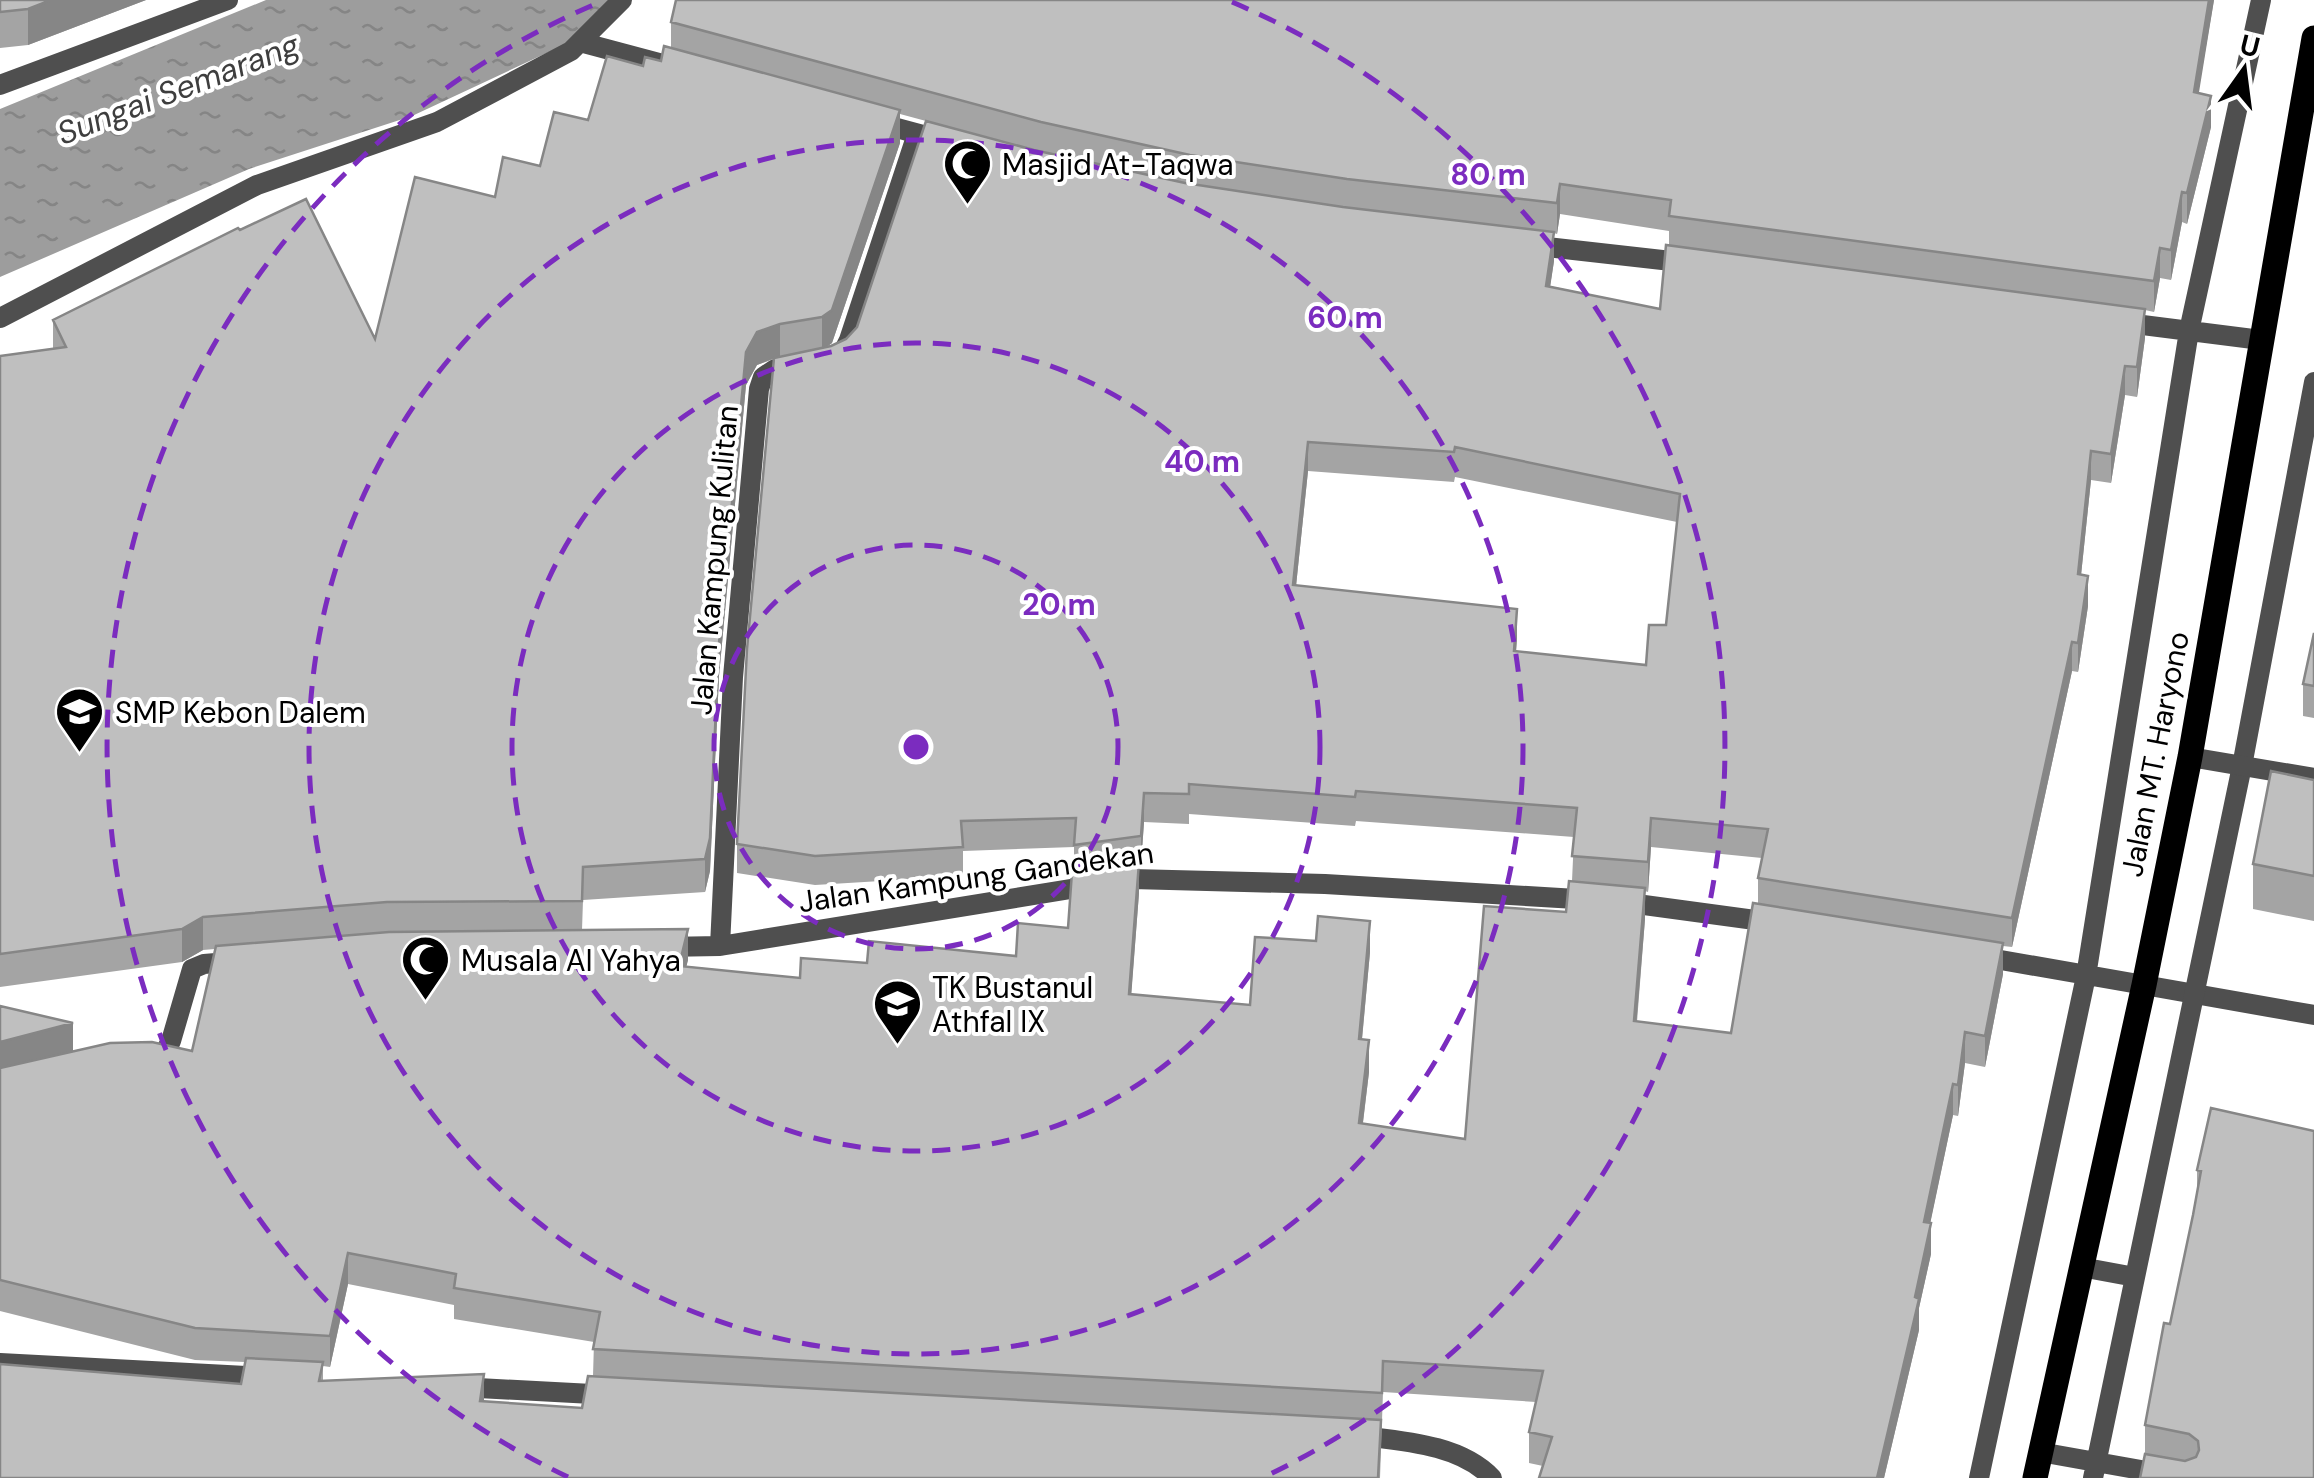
<svg xmlns="http://www.w3.org/2000/svg" width="2314" height="1478" font-family="'DM Sans',sans-serif">
<style>
.water{fill:url(#water-ripples)}
.lines{fill:none;stroke-linecap:round;stroke-linejoin:round}
.service{stroke:#4f4f4f;stroke-width:20}
.minor{stroke:#4f4f4f;stroke-width:20}
.tertiary{stroke:#4f4f4f;stroke-width:20}
.primary{stroke:#000;stroke-width:25}
.wall{fill:#a4a4a4;fill-rule:evenodd}
.shaded-wall{fill:#868686}
.building{fill:#bfbfbf;stroke:#868686;stroke-width:2.5;fill-rule:evenodd}
.ring{fill:none;stroke:#7b2cbf;stroke-width:5;stroke-dasharray:18 12}
.labels{text-anchor:middle;dominant-baseline:central;stroke-width:8;stroke-linejoin:round;paint-order:stroke}
.poi-label{font-size:30px;fill:#000;stroke:#fff;text-anchor:start}
.street-label{font-size:30px;fill:#000;stroke:#fff}
.water-label{font-size:32px;font-style:italic;fill:#3e3e3e;stroke:#fff}
.centre{fill:#7b2cbf;stroke:#fff;stroke-width:5}
.ring-label{font-size:30px;text-anchor:middle;font-weight:bold;fill:#7b2cbf;stroke:#fff;stroke-width:8;stroke-linejoin:round;paint-order:stroke}
</style>
<defs>
<pattern id="water-ripples" width="26" height="14" patternUnits="userSpaceOnUse" patternTransform="scale(2.5)"><rect width="26" height="14" fill="#9d9d9d"/><path d="M2 4q2-2 4 0t4 0M15 11q2-2 4 0t4 0" fill="none" stroke="#858585"/></pattern>
</defs>
<rect width="100%" height="100%" fill="#fff"/>
<path class="water" d="M266 0H611L566 44 412 116 249 169 0 277V109Z"/>
<g class="lines">
<path class="service" d="M2144 985 2314 1015"/>
<path class="minor" d="M580 42 670 66
M0 85 228 0
M867 120 945 141
M1529 245 1689 263
M0 318 257 185 437 122 571 51 622 0
M2119 322 2261 340
M842 354 849 340 917 134
M1622 902 1777 923
M720 946 733 677 759 389 763 377 775 369 797 367
M663 947 720 946 1132 879 1325 884 1593 900
M1978 956 2144 985
M149 1060 163 1055 171 1041 192 969 204 964 240 961
M2081 1267 2135 1277
M0 1363 266 1377
M460 1387 611 1395
M1354 1435C1399 1441 1459 1443 1492 1478
M2040 1452 2186 1478
M1979 1478 2086 976 2189 331 2261 0
M2093 1478 2242 766 2314 382"/>
<path class="tertiary" d="M2190 757 2314 778"/>
<path class="primary" d="M2035 1478 2144 985 2190 757 2314 38"/>
</g>
<path class="wall" d="M0 0H146L28 45 0 48Z
M2214 0 2198 93 2211 127 2187 224 2182 222 2171 280 2160 278 2154 312 2145 310V338L2137 397 2125 395 2111 483 2091 480 2081 575 2088 606 2078 672 2072 671 2012 947 2003 946V974L1985 1067 1965 1063 1958 1116 1953 1115 1930 1223 1931 1254 1919 1308V1330L1884 1478H1539L1543 1466 1529 1463V1432L1536 1402 1383 1392 1380 1478H0L241 1384 245 1362 195 1360 0 1311V1006L73 1051H192L215 949 203 950 182 962 0 987V356L53 349V320L240 230 375 339 495 197 540 166 643 66 661 61 671 48V22ZM900 114 926 121 857 327 846 339 826 348 832 343 900 143ZM1560 214 1669 231V245L1660 309 1550 286 1554 261V233L1557 234ZM774 359 737 844V873L815 885 963 876V851L1074 847V871L1068 928 1016 956 867 963 800 978 686 966 688 960 582 930 583 900 705 892 710 871 719 676 746 385 757 365ZM1308 471 1454 482 1455 477 1677 522 1666 625 1646 665 1516 651 1517 638 1296 586ZM1189 814 1355 826 1356 821 1574 837 1572 881 1566 912 1465 1139 1363 1123 1369 1072 1362 1040 1370 952 1250 1005 1131 995 1139 893V865H1141L1144 822 1189 824ZM1651 847 1762 858 1758 878V904L1731 1033 1637 1022 1645 919V891L1648 892ZM348 1284 454 1305V1319L594 1342 593 1376 582 1408 484 1401 323 1381V1366L330 1367Z
M2314 633V718L2303 716V684Z
M2314 780V921L2253 909V864Z
M2314 1131V1478L2145 1456V1425L2170 1324 2197 1193V1170Z"/>
<path class="shaded-wall" d="M51 0H146L28 45V9Z
M2209 0H2214L2194 123V92Z
M2211 96V127L2187 224V193Z
M900 110V143L832 343 822 350V317Z
M1560 184V214L1557 234V203Z
M2182 192V222L2171 280V250Z
M1554 232V261L1546 315V286Z
M2160 248V278L2154 312V281Z
M2145 309V338L2137 397V367Z
M780 324V356L757 365 746 385 719 676 710 871 705 892V859L719 643 746 352 757 332Z
M2125 366V395L2111 483V454Z
M1308 442V471L1293 615V585Z
M2091 451V480L2078 604V574Z
M2088 576V606L2078 672V643Z
M1517 609V638L1514 680V651Z
M2072 642V671L2012 947V918Z
M1144 793V822L1141 865V836Z
M1651 818V847L1648 892V862Z
M1139 862V893L1129 1025V994Z
M1645 888V919L1634 1052V1021Z
M203 917V950L182 962V929Z
M1370 921V952L1359 1070V1039Z
M688 929V960L679 997V966Z
M2003 943V974L1985 1067V1036Z
M73 1023V1054L0 1073V1042Z
M1965 1032V1063L1958 1116V1085Z
M1369 1040V1072L1359 1154V1123Z
M1953 1084V1115L1924 1253V1222Z
M1931 1223V1254L1919 1308V1330L1884 1478H1877Z
M348 1253V1284L330 1367V1336Z
M484 1374V1406L480 1401Z"/>
<path class="building" d="M0 0H51L28 9 0 12Z
M676 0H2209L2194 92 2211 96 2187 193 2182 192 2171 250 2160 248 2154 281 1669 216 1671 200 1560 184 1557 203 1347 179 1190 155 1041 122 671 22Z
M664 46 900 110 832 310 822 317 780 324 757 332 746 352 719 643 710 838 705 859 583 867 582 901 387 902 203 917 182 929 0 954V356L66 347 53 320 238 228 240 230 306 199 375 339 415 177 495 197 503 157 540 166 554 112 588 120 607 56 643 66 645 57 661 61Z
M926 121 1034 150 1185 183 1343 207 1554 232 1546 286 1660 309 1666 245 2145 309 2137 367 2125 366 2111 454 2091 451 2078 574 2088 576 2078 643 2072 642 2012 918 1758 878 1768 829 1651 818 1648 862 1572 856 1577 808 1356 791 1355 797 1189 784V794L1144 793 1141 836 1074 845 1076 818 961 821 963 847 815 856 737 844 747 649 774 358 831 346 846 339 857 327ZM1308 442 1454 452 1455 447 1680 494 1666 625H1649L1646 665 1514 651 1517 609 1293 585Z
M2314 633V686L2303 684Z
M2271 771 2314 780V876L2253 864Z
M1139 862 1129 994 1250 1005 1255 937 1316 941 1318 916 1370 921 1359 1039 1369 1040 1359 1123 1465 1139 1484 906 1566 912 1569 881 1645 888 1634 1021 1731 1033 1753 903 2003 943 1985 1036 1965 1032 1958 1085 1953 1084 1924 1222 1931 1223 1915 1297 1919 1299 1877 1478H1539L1552 1437 1529 1432 1543 1371 1383 1361 1382 1393 593 1349 600 1312 454 1288 456 1274 348 1253 330 1336 195 1328 0 1280V1068L110 1043 152 1042 192 1051 216 946 389 932 688 929 679 966 800 978 801 958 867 963 869 941 1016 956 1018 923 1068 928 1072 872Z
M0 1006 73 1023 0 1042Z
M2211 1108 2314 1131V1478H2140L2145 1454 2185 1461 2196 1457 2199 1450 2198 1441 2189 1434 2145 1425 2164 1323 2170 1324 2193 1215 2201 1171 2197 1170Z
M246 1358 323 1362 319 1381 484 1374 480 1401 582 1408 588 1376 1381 1420 1378 1478H0V1364L241 1384Z"/>
<g class="ring">
<circle cx="916" cy="747" r="202"/>
<circle cx="916" cy="747" r="404"/>
<circle cx="916" cy="747" r="607"/>
<path d="M568 1477A809 809 0 0 1 600 2M1232 2A809 809 0 0 1 1264 1477"/>
</g>
<defs>
<symbol id="mosque-pin" viewBox="-11 -11 22 30"><path d="M0 17L-7.5 6A9.5 9.5 0 1 1 7.5 6Z" fill="#000" stroke="#fff"/><path d="M3.5-4.9A6 6 0 1 0 3.5 4.9A5 5 0 1 1 3.5-4.9Z" fill="#fff"/></symbol>
<symbol id="school-pin" viewBox="-11 -11 22 30"><path d="M0 17L-7.5 6A9.5 9.5 0 1 1 7.5 6Z" fill="#000" stroke="#fff"/><path d="M0-5L7-2L0 1L-7-2ZM-4 1L0 2.5L4 1V4Q0 6-4 4Z" fill="#fff"/></symbol>
</defs>
<g fill-rule="evenodd">
<use href="#mosque-pin" x="940" y="136" width="55" height="75"/>
<use href="#school-pin" x="52" y="684" width="55" height="75"/>
<use href="#mosque-pin" x="398" y="932" width="55" height="75"/>
<use href="#school-pin" x="870" y="976" width="55" height="75"/>
</g>
<g class="labels">
<g class="poi-label">
<text x="1002" y="164">Masjid At-Taqwa</text>
<text x="115" y="712">SMP Kebon Dalem</text>
<text x="461" y="960">Musala Al Yahya</text>
<text x="932" y="987">TK Bustanul<tspan x="932" dy="34">Athfal IX</tspan></text>
</g>
<g class="street-label">
<text transform="translate(714 560) rotate(-85)">Jalan Kampung Kulitan</text>
<text transform="translate(2155 754) rotate(-79)">Jalan MT. Haryono</text>
<text transform="translate(976 877) rotate(-8)">Jalan Kampung Gandekan</text>
</g>
<g class="water-label">
<text transform="translate(178 89) rotate(-21)">Sungai Semarang</text>
</g>
</g>
<circle cx="916" cy="747" r="15" class="centre"/>
<g class="ring-label">
<text x="1488" y="185">80 m</text>
<text x="1345" y="328">60 m</text>
<text x="1202" y="472">40 m</text>
<text x="1059" y="615">20 m</text>
</g>
<g transform="translate(2244 70) rotate(14)" stroke="#ffffff" stroke-width="8" paint-order="stroke">
<path d="M0-8L18 38L0 25L-18 38Z" fill="#000000"/>
<text y="-15" font-size="28" font-weight="bold" text-anchor="middle" fill="#000000">U</text>
</g>
</svg>
